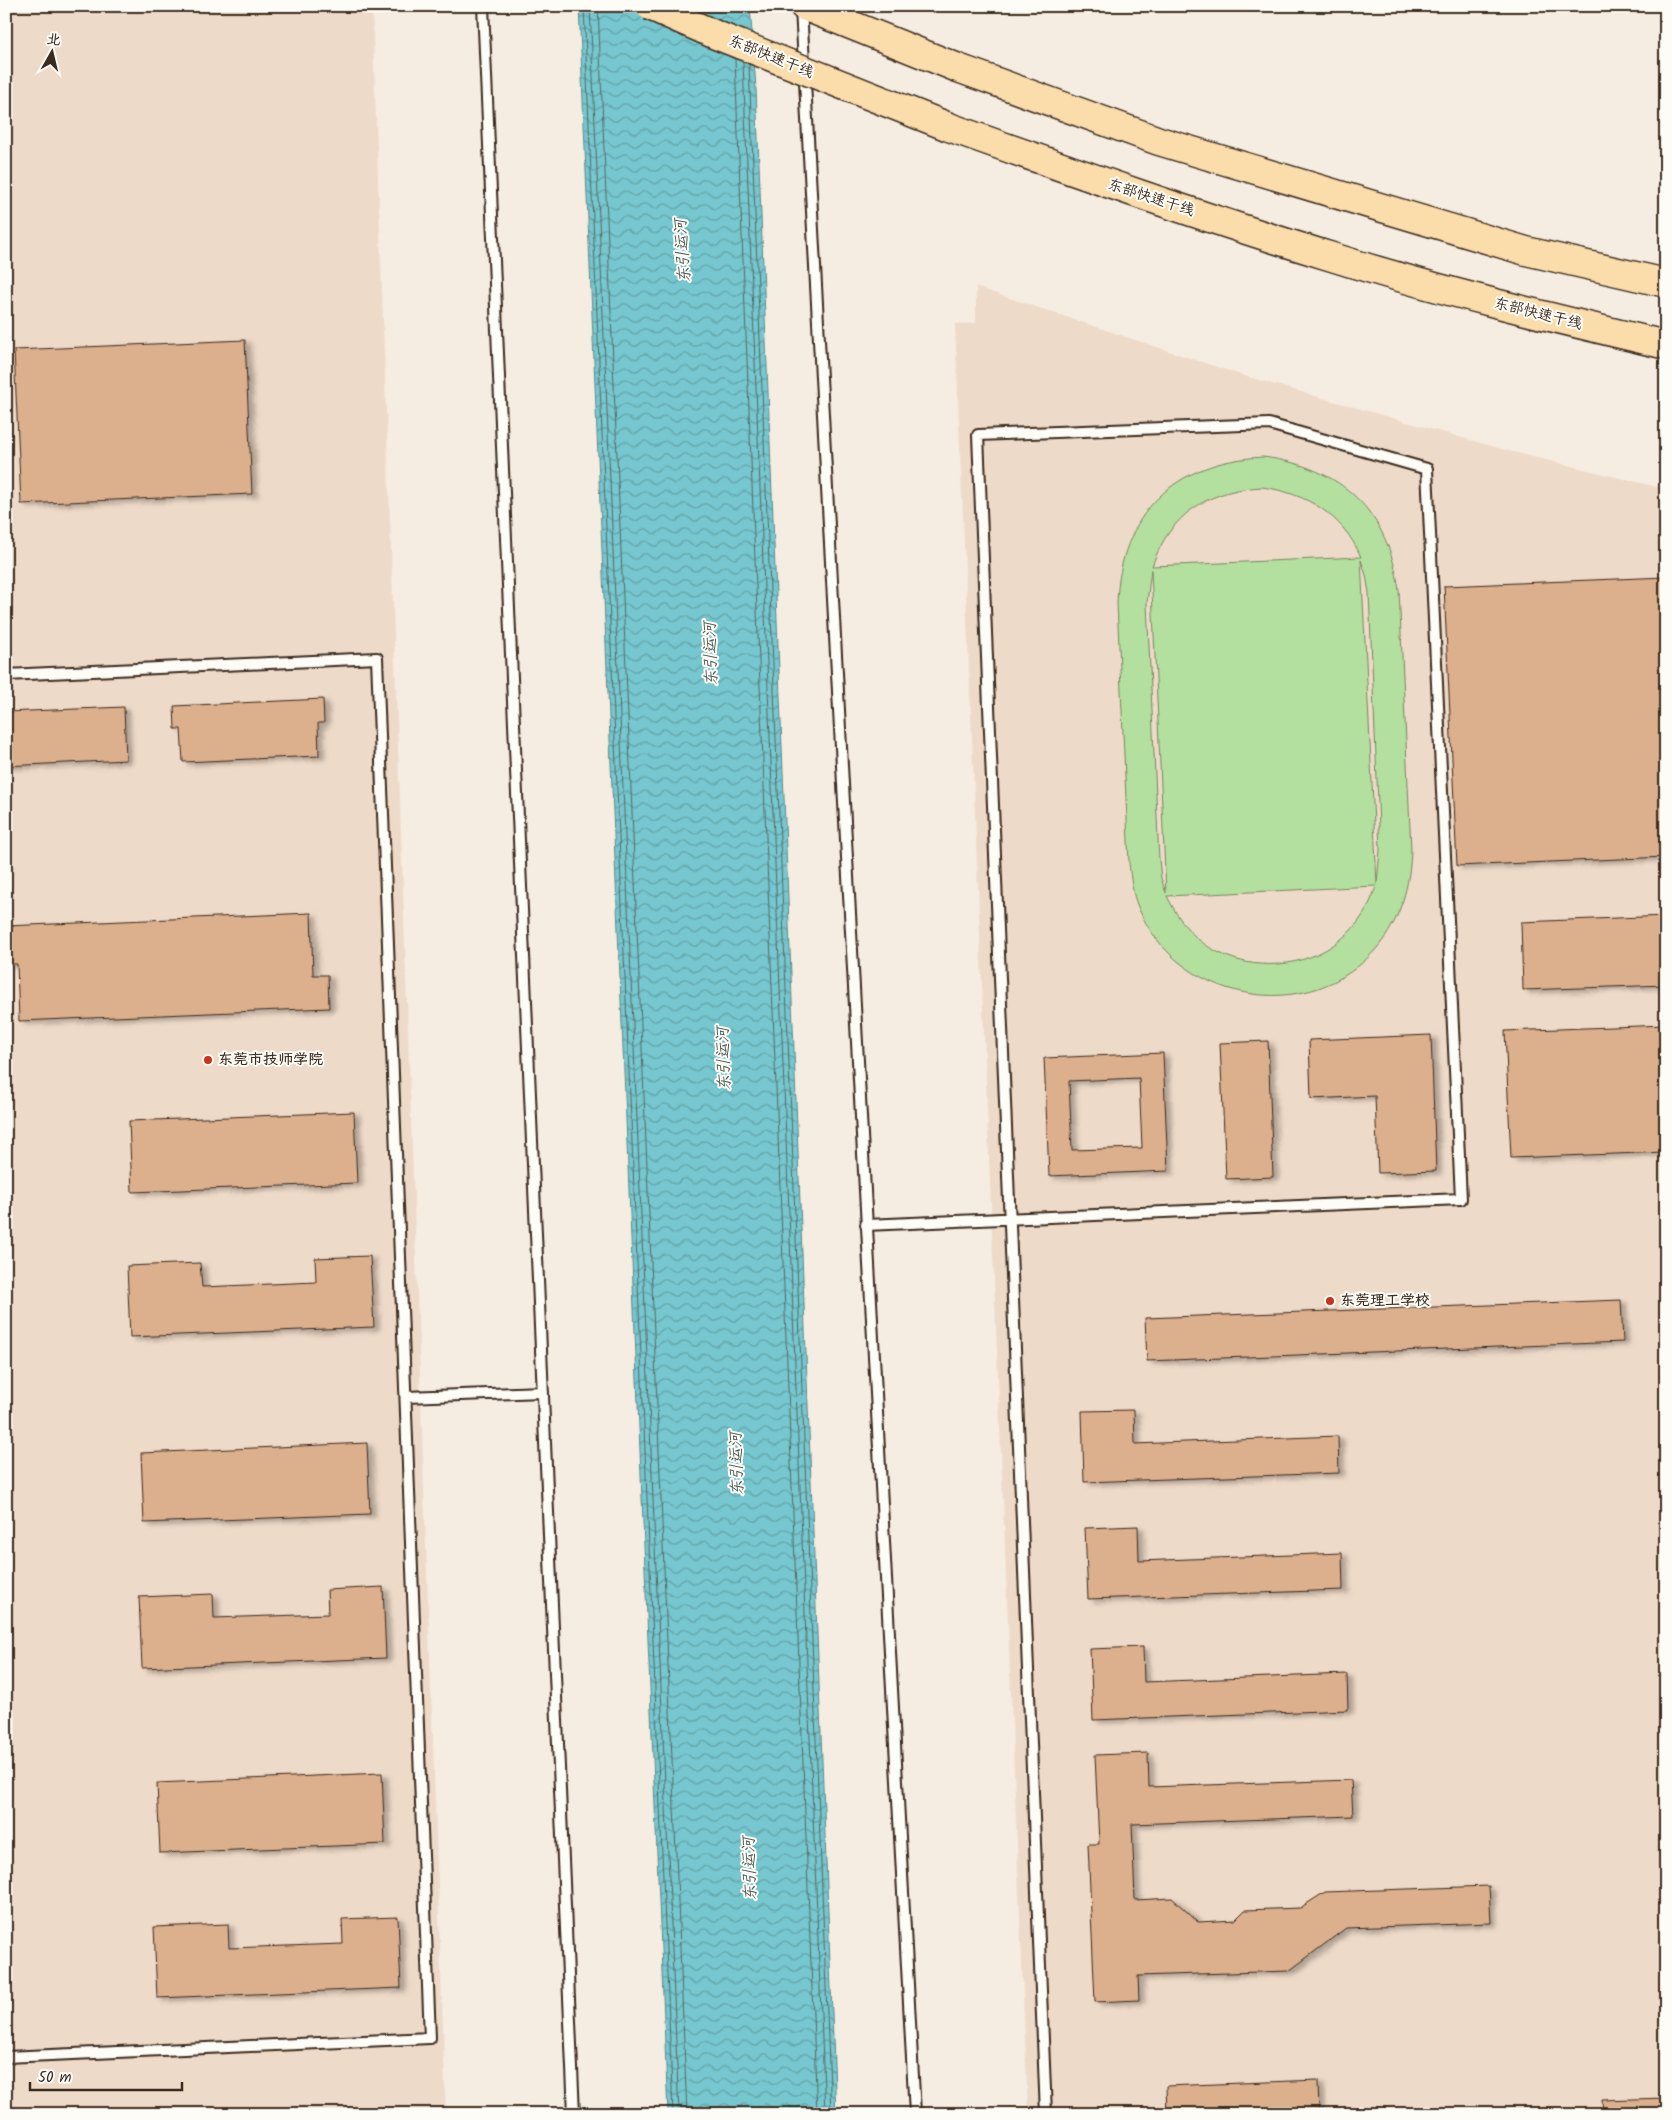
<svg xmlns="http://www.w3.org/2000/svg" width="1672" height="2120" font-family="Kalam,'LXGW WenKai TC',sans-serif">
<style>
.built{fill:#eedac8}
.grass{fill:#b3e09f;stroke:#77855e;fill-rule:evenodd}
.water{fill:url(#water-waves);stroke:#5e8888}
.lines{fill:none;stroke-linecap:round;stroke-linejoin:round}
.shore{stroke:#536965;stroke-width:1}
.building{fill:#dcaf8d;stroke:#3b2a1e;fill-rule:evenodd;filter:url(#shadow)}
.lane-casing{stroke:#3b2a1e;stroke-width:14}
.highway-casing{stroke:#3b2a1e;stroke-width:31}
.lane{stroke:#fdfcf7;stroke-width:10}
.highway{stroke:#faddab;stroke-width:28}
.highway-bridge-casing{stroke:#3b2a1e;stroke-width:31;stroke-linecap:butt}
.highway-bridge{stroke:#faddab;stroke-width:28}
.poi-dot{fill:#c8321e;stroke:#fdfcf7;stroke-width:2}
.labels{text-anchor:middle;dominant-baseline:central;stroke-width:4;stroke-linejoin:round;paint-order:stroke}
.street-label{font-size:15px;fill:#3b2a1e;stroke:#fdfcf7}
.poi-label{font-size:15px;font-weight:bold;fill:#3b2a1e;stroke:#fdfcf7;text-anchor:start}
.water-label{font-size:16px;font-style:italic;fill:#4d5953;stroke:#fdfcf7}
</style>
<defs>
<pattern id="water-waves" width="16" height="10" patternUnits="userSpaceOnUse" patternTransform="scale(1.25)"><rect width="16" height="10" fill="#76c7cf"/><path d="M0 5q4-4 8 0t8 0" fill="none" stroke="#62a2a7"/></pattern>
<filter id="shadow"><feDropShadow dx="5.5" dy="3" stdDeviation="2.5" flood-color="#0004"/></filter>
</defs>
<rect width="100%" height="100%" fill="#f6ede2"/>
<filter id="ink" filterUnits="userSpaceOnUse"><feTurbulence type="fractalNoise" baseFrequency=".02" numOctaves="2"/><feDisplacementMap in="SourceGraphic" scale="10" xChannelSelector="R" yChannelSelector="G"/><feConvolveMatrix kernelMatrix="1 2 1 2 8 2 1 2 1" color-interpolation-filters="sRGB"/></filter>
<g filter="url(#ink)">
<path class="built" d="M6 6H372L446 2114H6Z
M976 287 1241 375 1509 451 1666 489V2114H1028L955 324 976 323Z"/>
<path class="grass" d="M1263 457C1342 467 1388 511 1399 590L1411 850C1410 881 1403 910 1386 936 1323 1029 1180 1008 1138 907 1132 893 1131 878 1129 863L1117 603C1120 514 1174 461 1263 457ZM1262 487C1306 493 1343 515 1361 557L1152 566C1170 514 1208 490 1262 487ZM1361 560 1366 575 1369 593 1380 850 1377 884ZM1151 569V570L1166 893 1161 878 1159 860 1147 603ZM1376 886C1355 962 1258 989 1198 939 1184 927 1175 912 1167 896Z"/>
<path class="water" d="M579 6H750L756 88 836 2114H668Z"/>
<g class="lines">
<path class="shore" d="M584 6 673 2114
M590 6 679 2114
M598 6 687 2114
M735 59 817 2114
M743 62 825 2114
M749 64 831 2114"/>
</g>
<path class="building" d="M245 340 252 494 21 504 14 350Z
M1666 577V857L1457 866 1444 586Z
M323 699 324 723H318L319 756 183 762 181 729H175L174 706Z
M124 707 126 760 6 766V712Z
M311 913 313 975H328L329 1008 19 1021 17 964H6V926Z
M1666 916V985L1523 990 1521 922Z
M1666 1025V1152L1511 1158 1505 1031Z
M1431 1035 1436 1171 1378 1173 1375 1096 1311 1099 1309 1040Z
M1268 1041 1273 1177 1226 1179 1220 1043Z
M1163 1053 1168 1171 1049 1176 1044 1058ZM1139 1078 1142 1148 1072 1150 1069 1081Z
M354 1112 357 1183 132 1192 129 1121Z
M370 1256 374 1327 130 1337 127 1266 200 1263 202 1287 316 1282 315 1258Z
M1621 1300 1623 1342 1147 1361 1145 1318Z
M1134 1410 1135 1444 1338 1436 1339 1473 1084 1482 1082 1411Z
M367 1443 370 1514 144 1523 141 1453Z
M1138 1526 1139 1561 1342 1553 1343 1590 1088 1599 1085 1528Z
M383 1587 386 1658 142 1668 139 1597 213 1594 214 1618 328 1614 327 1590Z
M1143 1647 1144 1682 1347 1674 1348 1710 1093 1720 1090 1649Z
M1148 1753 1149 1787 1351 1780 1353 1816 1132 1824 1135 1900 1172 1898 1198 1922 1235 1920 1245 1910 1300 1908 1325 1892 1489 1886 1491 1923 1346 1928 1289 1971 1138 1976 1139 2000 1095 2002 1088 1844H1099L1095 1755Z
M382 1773 385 1844 160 1853 157 1783Z
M398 1917 401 1988 157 1998 154 1927 228 1924 229 1948 343 1944 342 1919Z
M1318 2080 1319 2114H1167L1166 2086Z
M1666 2098V2114H1603L1602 2100Z"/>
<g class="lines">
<defs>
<path id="lane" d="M483 6 574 2114
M801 8 915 2114
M6 675 377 658 430 2038 6 2057
M866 1225 1461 1199 1427 469 1269 424 978 435 1046 2114
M406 1397 543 1392"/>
<path id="highway" d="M804 6 958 68 1159 141 1526 251 1666 283
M949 127C1075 172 1201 217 1329 256 1440 291 1553 318 1666 345"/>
</defs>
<use href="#lane" class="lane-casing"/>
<use href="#highway" class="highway-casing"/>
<use href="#lane" class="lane"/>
<use href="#highway" class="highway"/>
<defs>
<path id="highway-bridge" d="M650 6 716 35 949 127"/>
</defs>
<use href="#highway-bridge" class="highway-bridge-casing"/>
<use href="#highway-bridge" class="highway-bridge"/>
</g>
</g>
<g class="poi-dot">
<circle cx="208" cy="1060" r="5"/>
<circle cx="1330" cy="1301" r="5"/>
</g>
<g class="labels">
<g class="street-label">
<text transform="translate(771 57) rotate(22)">东部快速干线</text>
<text transform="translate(1151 198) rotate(18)">东部快速干线</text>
<text transform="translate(1538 314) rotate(14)">东部快速干线</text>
</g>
<g class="poi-label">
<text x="218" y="1060">东莞市技师学院</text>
<text x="1340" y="1301">东莞理工学校</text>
</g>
<g class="water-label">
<text transform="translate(683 251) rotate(-94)">东引运河</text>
<text transform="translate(711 654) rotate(-92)">东引运河</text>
<text transform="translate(724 1059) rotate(-92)">东引运河</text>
<text transform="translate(737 1464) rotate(-92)">东引运河</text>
<text transform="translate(750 1869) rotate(-92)">东引运河</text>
</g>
</g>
<rect width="1672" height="2120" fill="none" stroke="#fdfcf7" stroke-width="25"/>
<rect x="12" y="12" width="1647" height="2095" fill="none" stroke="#3b2a1e" stroke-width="2" filter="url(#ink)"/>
<g transform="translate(52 52) rotate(8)" stroke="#fdfcf7" stroke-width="4" paint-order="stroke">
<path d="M0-4L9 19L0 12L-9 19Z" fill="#3b2a1e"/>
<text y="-8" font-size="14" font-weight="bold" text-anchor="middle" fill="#3b2a1e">北</text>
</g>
<path d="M30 2082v8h152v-8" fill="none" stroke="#3b2a1e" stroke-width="2.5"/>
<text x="38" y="2082" font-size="15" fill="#3b2a1e" stroke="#fdfcf7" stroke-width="4" paint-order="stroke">50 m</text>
</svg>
